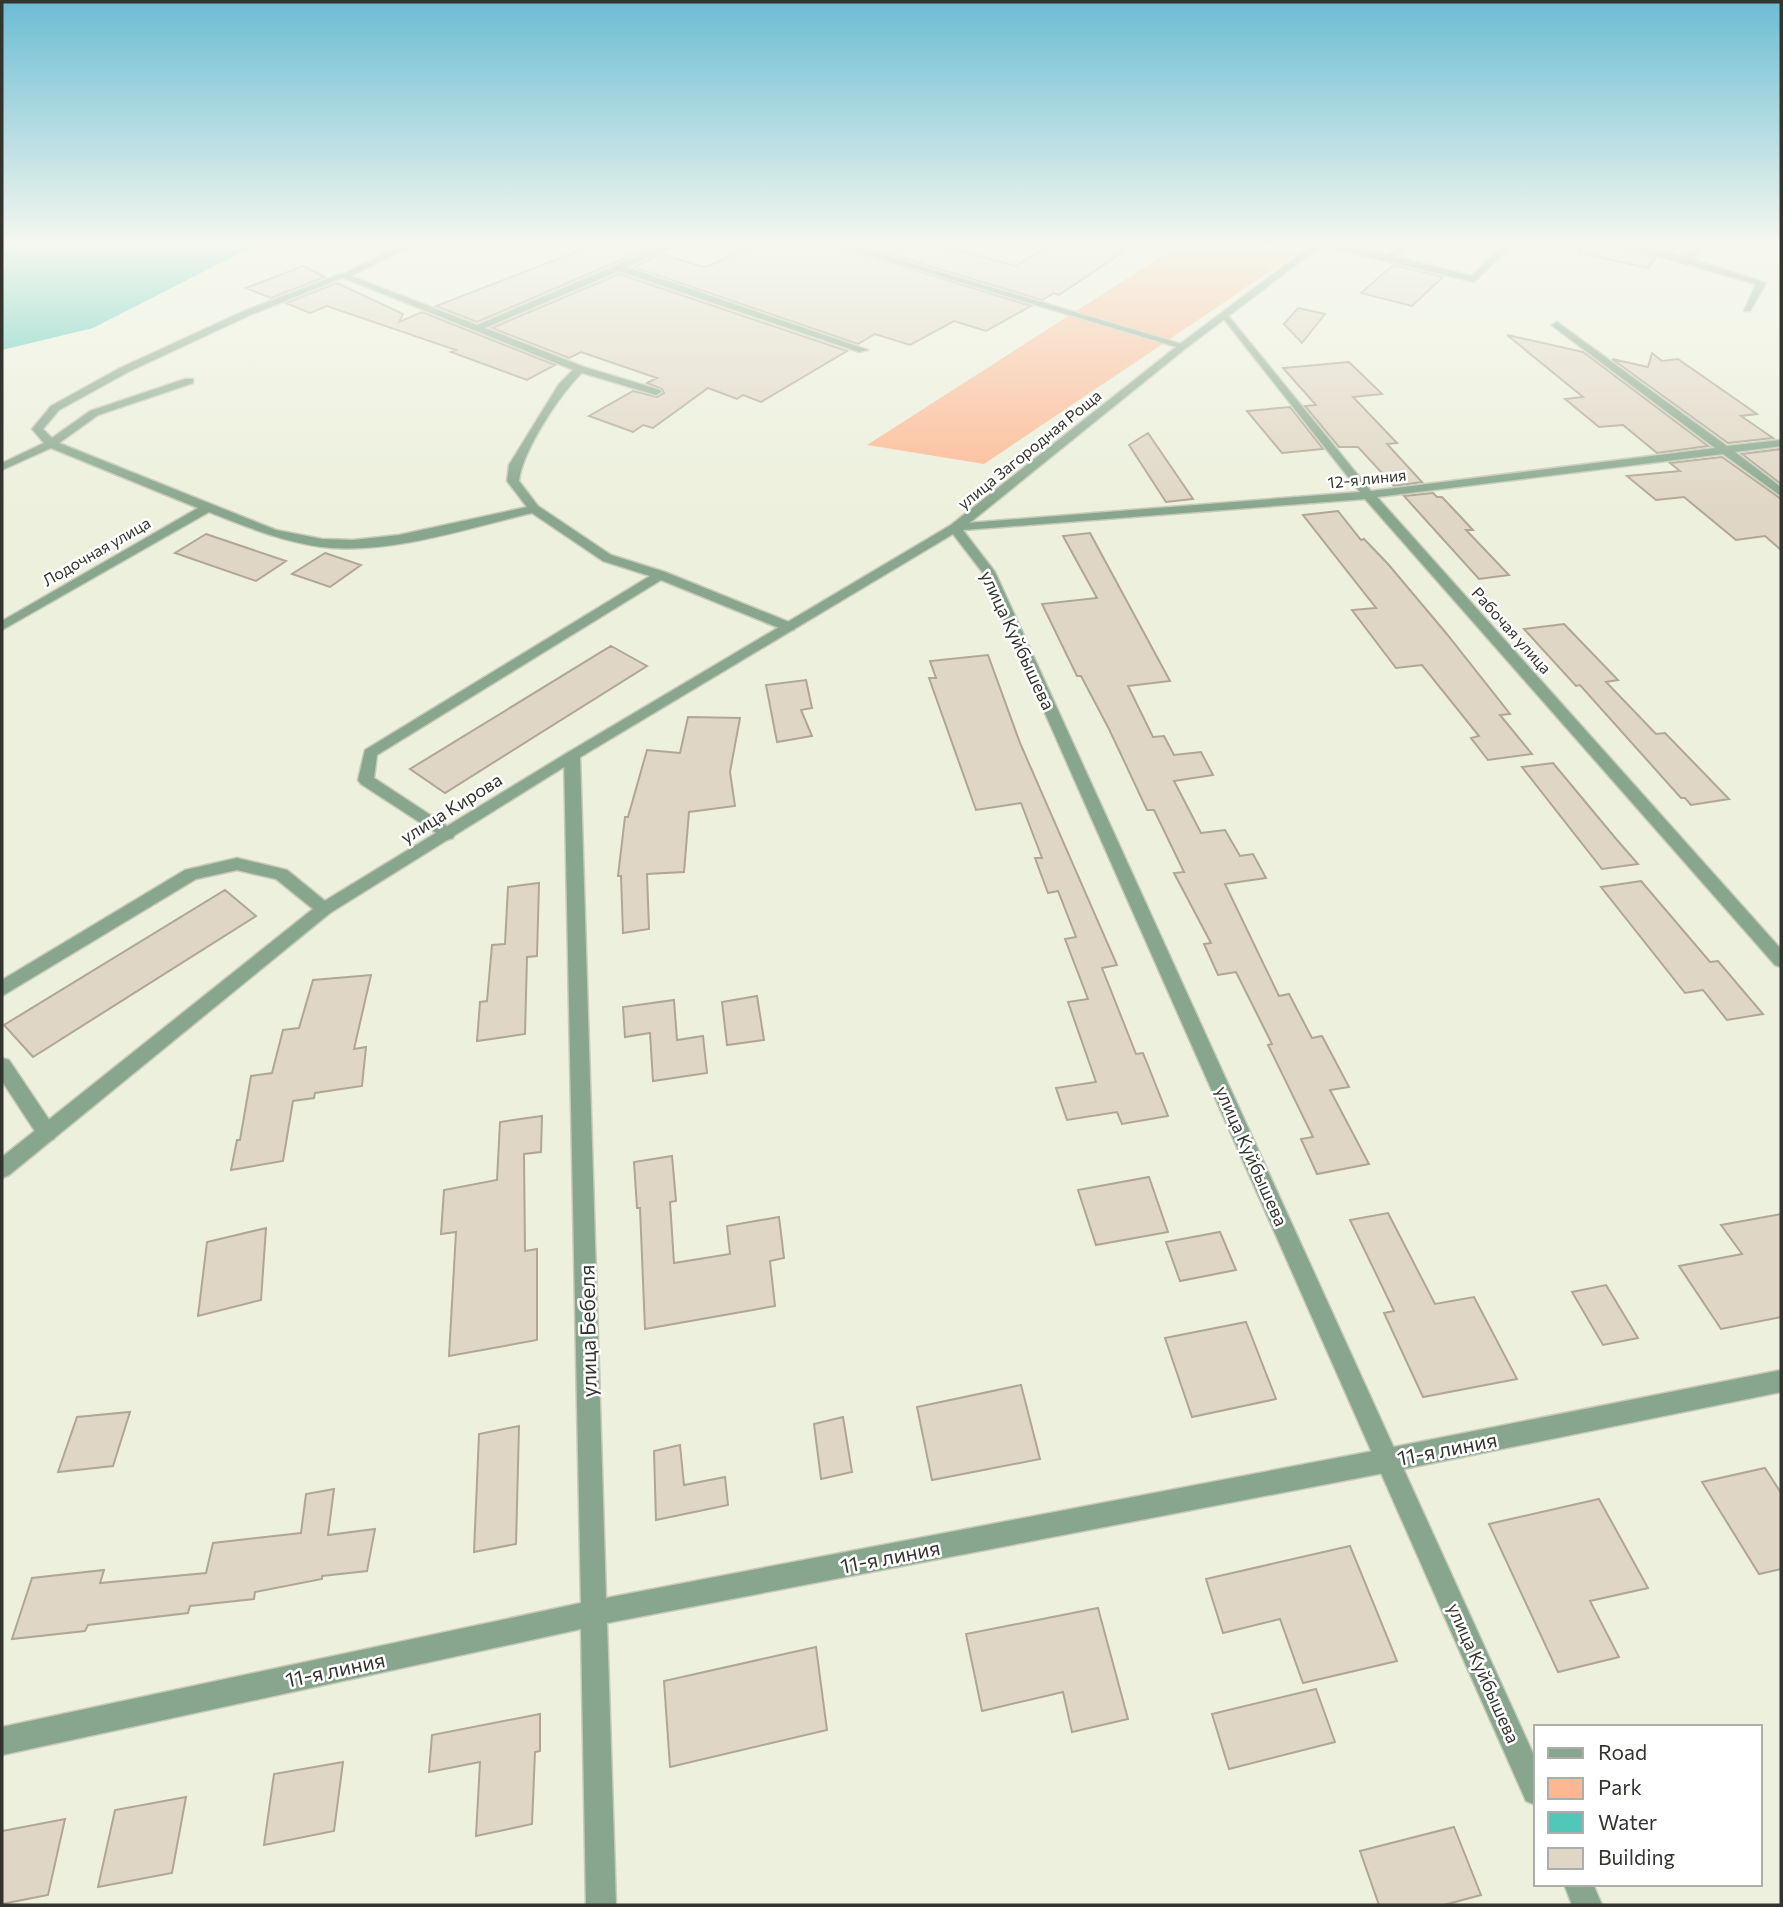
<svg xmlns="http://www.w3.org/2000/svg" width="1783" height="1907" font-family="Commissioner,sans-serif">
<style>
.green{fill:#fdb893}
.water{fill:#50c7b7}
.building{fill:#e0d6c5;stroke:#afa695;stroke-width:2}
.lines{fill:none;stroke-linecap:round;stroke-linejoin:round}
.service-casing{stroke:#c7cab9;stroke-width:3}
.minor-casing{stroke:#c7cab9;stroke-width:3}
.tertiary-casing{stroke:#c7cab9;stroke-width:3}
.service{fill:#88a68d;fill-rule:evenodd}
.minor{fill:#88a68d;fill-rule:evenodd}
.tertiary{fill:#88a68d;fill-rule:evenodd}
.labels{text-anchor:middle;dominant-baseline:central;stroke-width:5;stroke-linejoin:round;paint-order:stroke}
.far-street-label{font-size:16px;fill:#33342d;stroke:#fff}
.street-label{font-size:18px;fill:#33342d;stroke:#fff}
.near-street-label{font-size:21px;fill:#33342d;stroke:#fff}
</style>
<rect width="100%" height="100%" fill="#ecf0dc"/>
<path class="green" d="M1184 242H1314L984 464 867 445Z"/>
<path class="water" d="M2 242H296L240 253 93 328 2 350V270L5 268Z"/>
<path class="building" d="M602 242H625L647 249 477 322 436 306Z
M760 242H824L1031 306 986 331 954 321 910 345 875 334 858 344 634 267 662 254 703 267 709 266Z
M850 242H927L1016 266 1053 242H1093L1126 250 1059 295 1054 293 1042 300Z
M1580 242H1606L1655 258 1648 268 1579 253Z
M1393 265 1443 277 1412 306 1361 293Z
M303 266 325 277 271 298 246 288Z
M619 274 847 351 761 402 743 395 737 399 708 388 653 428 643 425 633 432 589 416 633 391 657 397 664 393 662 389 647 383 657 378 581 352 569 358 492 328Z
M337 283 403 314 399 322 422 312 555 365 527 380 451 352 456 350 327 306 310 313 286 303Z
M1298 308 1325 314 1302 343 1284 324Z
M1507 335 1583 352 1708 446 1657 453 1623 425 1599 427 1565 399 1583 397Z
M1652 353 1662 361 1678 359 1757 414 1741 416 1773 438 1728 443 1612 359 1648 367Z
M1349 362 1382 394 1353 397 1397 443 1387 444 1422 482 1394 486 1358 447H1339L1305 406 1316 405 1283 368Z
M1290 407 1323 449 1282 453 1247 411Z
M1148 433 1193 499 1166 502 1129 445Z
M1781 449V484L1742 454Z
M1722 457 1781 499V550L1765 536 1736 540 1684 497 1656 500 1627 476 1680 471 1670 463Z
M1433 493 1437 497H1442L1473 530H1466L1509 575 1479 579 1404 496Z
M1338 511 1361 540 1364 539 1388 564 1446 633 1510 714 1500 715 1532 754 1488 760 1471 738 1479 736 1422 665 1396 668 1352 610 1376 608 1303 515Z
M1090 533 1170 681 1128 686 1153 737 1164 736 1174 755 1201 752 1213 775 1174 781 1201 833 1225 830 1240 856 1253 854 1266 878 1225 884 1279 996 1289 994 1312 1038 1322 1036 1349 1087 1330 1090 1369 1164 1317 1174 1301 1139 1313 1137 1268 1045 1272 1044 1236 972 1218 975 1204 944 1211 943 1174 873 1184 872 1154 810H1147L1109 729 1081 676H1077L1042 604 1097 598 1063 536Z
M206 534 286 561 256 581 175 553Z
M325 553 361 565 330 587 292 574Z
M1564 624 1618 680 1606 682 1656 734 1665 733 1729 799 1691 805 1685 798H1681L1580 685 1576 686 1524 629Z
M611 646 647 666 445 793 410 769Z
M988 655 1020 743 1117 965 1102 968 1136 1054 1143 1053 1168 1116 1122 1124 1117 1112 1067 1120 1056 1088 1096 1082 1068 1002 1088 999 1065 939 1076 937 1058 891 1048 893 1035 858H1042L1021 803 976 810 929 678H936L930 661Z
M806 680 812 708 801 710 812 736 777 742 766 685Z
M688 717 740 718 730 772 735 806 689 812 684 872 647 874 649 929 623 933 621 876H618L625 817H628L647 750 680 753Z
M1553 763 1617 840 1638 864 1602 869 1522 767Z
M1641 881 1710 962 1718 961 1763 1014 1727 1020 1703 990 1685 993 1601 887Z
M539 883 537 956 527 957 525 1034 477 1041 480 1002 487 1001 492 945 505 944 508 887Z
M225 890 256 916 33 1057 4 1025Z
M371 975 354 1049 366 1047 362 1086 315 1093 314 1098 293 1101 283 1161 231 1170 237 1140H240L251 1076 272 1073 283 1030 299 1028 313 980Z
M757 996 764 1040 727 1045 722 1002Z
M674 1000 677 1040 703 1036 707 1073 653 1081 650 1033 625 1037 623 1007Z
M542 1116 541 1152 524 1154 525 1251 537 1249V1340L449 1356 456 1232 441 1234 444 1190 497 1180 500 1122Z
M672 1156 676 1201 670 1202 674 1263 730 1254 727 1226 779 1217 784 1258 770 1261 775 1306 645 1329 640 1208H637L634 1162Z
M1149 1177 1168 1232 1096 1245 1078 1190Z
M1388 1213 1435 1304 1474 1297 1517 1379 1423 1397 1384 1313 1394 1311 1350 1220Z
M1781 1214V1317L1721 1329 1679 1266 1742 1254 1721 1225Z
M266 1228 261 1300 198 1316 207 1242Z
M1220 1232 1236 1270 1180 1281 1166 1242Z
M1606 1285 1638 1338 1603 1345 1572 1292Z
M1246 1322 1276 1399 1192 1417 1165 1338Z
M1021 1385 1040 1459 932 1480 917 1407Z
M130 1412 113 1466 58 1472 77 1417Z
M843 1417 852 1472 821 1479 814 1424Z
M519 1426 516 1544 474 1552 479 1434Z
M680 1445 684 1485 725 1477 728 1505 656 1520 654 1451Z
M1765 1468 1781 1493V1569L1759 1574 1702 1482Z
M334 1489 328 1535 375 1529 367 1571 322 1576V1579L255 1592 254 1599 190 1606 188 1613 88 1625 85 1631 12 1639 32 1578 104 1570 100 1583 206 1573 213 1543 301 1533 306 1494Z
M1599 1499 1648 1588 1590 1601 1619 1657 1558 1672 1489 1524Z
M1350 1546 1397 1661 1303 1683 1280 1619 1223 1633 1206 1579Z
M1098 1608 1128 1719 1072 1732 1063 1692 982 1711 966 1634Z
M816 1647 827 1730 670 1767 664 1681Z
M1316 1689 1335 1742 1229 1769 1212 1714Z
M540 1714V1751L535 1752 532 1824 476 1836 480 1762 429 1772 432 1735Z
M343 1762 334 1831 264 1845 274 1774Z
M186 1797 172 1873 98 1887 115 1810Z
M65 1819 48 1895 2 1904V1831Z
M1454 1827 1481 1895 1444 1905H1379L1360 1851Z"/>
<g class="lines">
<defs>
<path id="service" d="M1318 242H1330L1388 255 1403 242H1412L1396 257 1472 276 1503 245 1495 242 1513 244 1474 282 1319 245Z
M1608 242H1623L1684 257 1700 242H1709L1692 259 1766 283 1750 311H1744L1756 284Z
M340 274 347 276 250 315 128 372 59 410 43 429 52 438 90 411 185 379H193V383L98 415 59 443 276 530 322 539 353 540 399 535 527 507 507 481 509 465 559 384 576 367H584V371C561 392 522 451 519 481L538 506 611 555 665 572 794 624V630H784L661 580 377 755 374 778 453 830 455 834 453 838 447 840 361 784 358 780 365 750 650 576 603 561 532 513C468 528 398 552 332 548 288 544 249 528 209 512L2 630V621L198 508 51 448 2 470V463L44 443 32 429 51 406 120 368 244 311Z
M237 858 287 870 330 905 332 909 330 913H318L276 879 237 870 196 879 2 996V980L185 870Z
M2 1058 9 1060 54 1127 57 1133 54 1139 47 1142 40 1139 2 1081Z"/>
<path id="minor" d="M408 242H419L351 276 477 325 671 242H683L627 267 868 350 859 352 619 271 485 328 584 367 660 390 661 392 656 395 576 371 339 276Z
M826 242H840L1188 346 1180 348Z
M1125 242H1140L1149 246 1145 249Z
M1226 313 1371 491 1715 448 1554 327 1552 325 1557 322 1727 446 1781 440V446L1735 452 1781 487V496L1723 454 1377 497 1781 949V967L1775 965 1365 499 951 531 949 528 955 524 1360 492 1223 318 1221 316Z
M572 751 580 756 606 1598 1389 1448 1781 1370V1392L1389 1472 607 1623 616 1905H586L581 1629 2 1755V1727L581 1603 564 756Z"/>
<path id="tertiary" d="M1316 242H1326L1186 348 962 529 995 572 1536 1760V1805L1526 1801 983 573 953 534 577 759 330 913 9 1175 2 1178V1157L318 905 567 753 951 525 1180 344Z
M1564 1884H1593L1602 1905H1572Z"/>
</defs>
<use href="#service" class="service-casing"/>
<use href="#minor" class="minor-casing"/>
<use href="#tertiary" class="tertiary-casing"/>
<use href="#service" class="service"/>
<use href="#minor" class="minor"/>
<use href="#tertiary" class="tertiary"/>
</g>
<linearGradient id="sky" x2="0" y2="1"><stop stop-color="#6bbcd4"/><stop offset="0.48" stop-color="#f6f8ef"/><stop offset="1" stop-color="#f6f8ef" stop-opacity="0"/></linearGradient>
<rect width="1783" height="509" fill="url(#sky)"/>
<g class="labels">
<g class="far-street-label">
<text transform="translate(1029 449) rotate(-39)">улица Загородная Роща</text>
<text transform="translate(1367 478) rotate(-6)">12-я линия</text>
<text transform="translate(96 551) rotate(-30)">Лодочная улица</text>
<text transform="translate(1512 630) rotate(48)">Рабочая улица</text>
</g>
<g class="street-label">
<text transform="translate(1018 640) rotate(65)">улица Куйбышева</text>
<text transform="translate(451 808) rotate(-32)">улица Кирова</text>
<text transform="translate(1252 1156) rotate(66)">улица Куйбышева</text>
<text transform="translate(1484 1673) rotate(66)">улица Куйбышева</text>
</g>
<g class="near-street-label">
<text transform="translate(587 1331) rotate(-91)">улица Бебеля</text>
<text transform="translate(1447 1448) rotate(-11)">11-я линия</text>
<text transform="translate(890 1556) rotate(-11)">11-я линия</text>
<text transform="translate(335 1669) rotate(-12)">11-я линия</text>
</g>
</g>
<rect width="1783" height="1907" fill="none" stroke="#33342d" stroke-width="7"/>
<rect x="1534" y="1725" width="228" height="161" fill="#ffffff" stroke="#adaeab" stroke-width="2"/>
<rect x="1548" y="1748" width="35" height="10" fill="#88a68d" stroke="#adaeab" stroke-width="2"/>
<text x="1598" y="1760" font-size="21" fill="#33342d">Road</text>
<rect x="1548" y="1778" width="35" height="21" fill="#fdb893" stroke="#adaeab" stroke-width="2"/>
<text x="1598" y="1795" font-size="21" fill="#33342d">Park</text>
<rect x="1548" y="1812" width="35" height="21" fill="#50c7b7" stroke="#adaeab" stroke-width="2"/>
<text x="1598" y="1830" font-size="21" fill="#33342d">Water</text>
<rect x="1548" y="1848" width="35" height="21" fill="#e0d6c5" stroke="#adaeab" stroke-width="2"/>
<text x="1598" y="1865" font-size="21" fill="#33342d">Building</text>
</svg>
